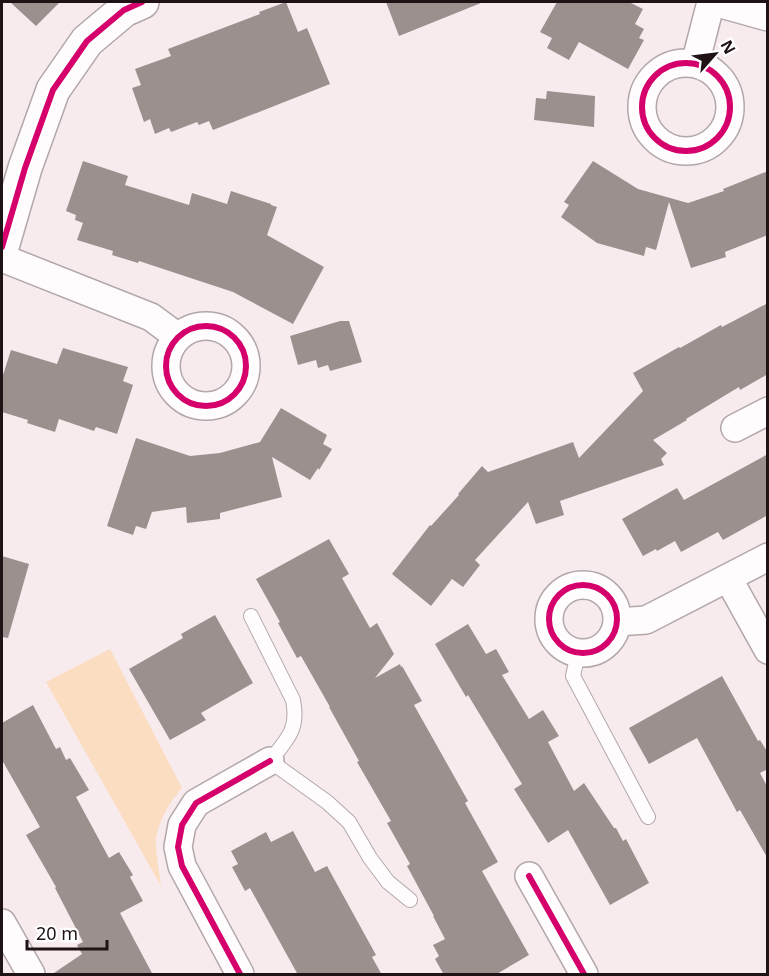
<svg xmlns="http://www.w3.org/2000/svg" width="769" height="976" font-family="'Noto Sans',sans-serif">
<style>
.green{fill:#fbddc1}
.building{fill:#9c908f}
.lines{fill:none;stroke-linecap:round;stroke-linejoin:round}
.service-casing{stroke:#b3a7aa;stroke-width:16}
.minor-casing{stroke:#b3a7aa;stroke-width:30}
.tertiary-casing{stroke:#b3a7aa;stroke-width:36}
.service{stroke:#fefcfc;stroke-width:14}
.minor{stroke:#fefcfc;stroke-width:27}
.tertiary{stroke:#fefcfc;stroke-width:33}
.cycleway-casing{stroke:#fff;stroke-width:10}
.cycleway{stroke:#d6006c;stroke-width:6}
</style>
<rect width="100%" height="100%" fill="#f8ebee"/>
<path class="green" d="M110 649 182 788C170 802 159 819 156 839 155 850 160 874 161 886L46 682Z"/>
<path class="building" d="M10 2H60L36 26Z
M286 2 298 32 307 28 330 84 213 130 209 121 199 125 197 122 171 132 169 128 155 134 150 119 144 122 132 88 141 85 135 69 171 56 168 49 260 14 259 12Z
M386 2H481V3L399 36Z
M557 2H629L643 9 635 24 644 29 639 38 644 40 628 69 579 42 569 60 547 48 552 38 540 32Z
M547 91 595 96 594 127 534 120 536 98 546 99Z
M83 161 128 176 125 185 189 205 192 193 227 204 231 191 271 204V205L277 207 267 235 324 267 293 324 233 292 139 261 138 263 112 255 113 251 77 240 83 223 75 220 76 215 66 211Z
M593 161 638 189 688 203 724 191 723 189 768 171V235L725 252 726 257 691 268 669 202 656 250 646 247 644 256 597 243 561 217 569 205 564 202Z
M768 303V374L740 390 739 387 686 419 687 420 653 440 667 453 661 459 664 465 560 501 564 515 536 524 528 502 475 560 480 565 463 587 452 579 431 606 392 574 430 525 431 526 459 495 458 494 482 466 488 472 573 442 579 458 643 391 633 373 679 347 680 348 721 325 722 327Z
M340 321H349L362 362 330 371 328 365 318 368 316 360 298 365 290 336Z
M63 348 128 367 123 381 133 385 117 434 96 427 94 431 59 419 55 432 27 423 28 420 2 412V378L11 350 57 364Z
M281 408 327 435 323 444 332 449 319 470 318 468 310 480 272 457 282 497 220 513V519L187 523 186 507 152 512 146 529 136 526 133 535 107 526 136 438 190 456 220 453 260 442Z
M768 454V515L723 540 718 532 681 552 675 541 657 551 656 549 643 556 622 519 677 488 684 500Z
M329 539 349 574 342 578 370 628 377 623 394 654 375 678 400 664 401 667 402 666 422 701 414 705 468 801 465 803 498 862 482 871 529 955 495 975H444L435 959 439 956 433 945 445 939 433 916H434L407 866 410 864 387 823 391 821 357 762 359 761 329 707H330L301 656 297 658 278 623 280 622 256 579Z
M2 556 29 564 8 638 2 637Z
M215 615 253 683 201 713 206 720 170 740 129 669 183 638 181 634Z
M468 624 486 654 496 649 509 672 502 675 529 719 543 710 559 736 548 742 574 791 584 783 614 828H616L623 841 626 839 649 883 610 905 568 830 548 843 514 789 522 784 468 695 466 697 435 644Z
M722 676 758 741 760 740 768 753V769L760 773 768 788V859L740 810 737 812 697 738 649 764 629 728Z
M33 705 56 749 60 747 66 760 70 758 89 790 76 797 109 858 119 852 133 875 130 877 143 901 120 913 153 975H51L82 954 77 945 83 942 55 888 56 887 26 835 40 827 2 760V723Z
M293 831 315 872 327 866 376 955 372 957 382 975H298L250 888 245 891 232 867 238 864 231 851 266 832 271 842Z"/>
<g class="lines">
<defs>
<path id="service" d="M251 616 293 700C299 730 287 739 270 761L327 802 349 822 370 858 388 882 410 900
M578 653 573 676 648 817"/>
<path id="minor" d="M642 107a44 44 0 1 1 88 0a44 44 0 1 1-88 0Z
M695 64 711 2
M2 258 151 317 178 337
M166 366a40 40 0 1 1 80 0a40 40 0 1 1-80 0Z
M735 428 768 411
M728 578 768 650
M549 619a34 34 0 1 1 68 0a34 34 0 1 1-68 0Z
M617 622 646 620 768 557
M529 876 584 974
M2 923 31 974
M240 974 182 866 178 847 182 825 196 803 270 761"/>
<path id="tertiary" d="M725 2 768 14
M2 247 25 168 53 90 87 41 124 10 142 2"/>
</defs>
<use href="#service" class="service-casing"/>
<use href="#minor" class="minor-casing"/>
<use href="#tertiary" class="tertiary-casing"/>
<use href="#service" class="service"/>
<use href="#minor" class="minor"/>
<use href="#tertiary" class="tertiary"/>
<defs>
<path id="cycleway" d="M642 107a44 44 0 1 1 88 0a44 44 0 1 1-88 0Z
M2 247 25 168 53 90 87 41 124 10 142 2
M166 366a40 40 0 1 1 80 0a40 40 0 1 1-80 0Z
M549 619a34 34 0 1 1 68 0a34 34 0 1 1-68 0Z
M529 876 584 974
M240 974 182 866 178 847 182 825 196 803 270 761"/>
</defs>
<use href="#cycleway" class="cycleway-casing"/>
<use href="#cycleway" class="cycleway"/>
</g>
<rect width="769" height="976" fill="none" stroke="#201316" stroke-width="6"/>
<g transform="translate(715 54) rotate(62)" stroke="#ffffff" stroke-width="4.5" paint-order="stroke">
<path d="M0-4.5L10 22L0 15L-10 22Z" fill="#201316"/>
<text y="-9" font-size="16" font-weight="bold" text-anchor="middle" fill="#201316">N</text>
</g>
<path d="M27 940v9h80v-9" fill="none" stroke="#201316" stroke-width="3"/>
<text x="36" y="940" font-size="18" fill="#201316" stroke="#ffffff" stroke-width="4.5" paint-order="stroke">20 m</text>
</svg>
